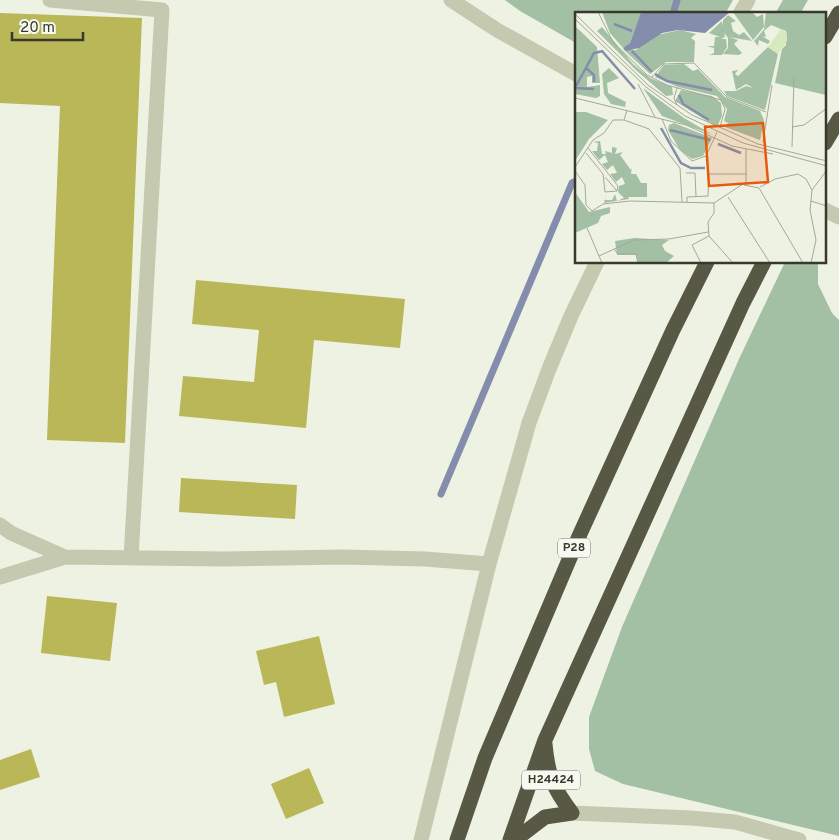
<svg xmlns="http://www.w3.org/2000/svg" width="839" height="840" font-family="Overpass,sans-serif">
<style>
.green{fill:#a3c0a5}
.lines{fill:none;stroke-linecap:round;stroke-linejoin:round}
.stream{stroke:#848dac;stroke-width:7}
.building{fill:#bab758}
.minor{stroke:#c4c9af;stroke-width:15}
.highway{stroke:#585944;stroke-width:15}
.labels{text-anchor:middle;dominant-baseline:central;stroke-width:4;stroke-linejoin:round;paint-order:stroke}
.shield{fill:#f6f9ef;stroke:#717366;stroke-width:1}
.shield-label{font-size:12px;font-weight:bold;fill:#38392c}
.inset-river{fill:none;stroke:#848dac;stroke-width:2.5}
.inset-road{fill:none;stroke:#a5a899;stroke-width:1}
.view{fill:#e8590c;fill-opacity:0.15;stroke:#e8590c;stroke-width:2.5}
.inset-edge{fill:none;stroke:#38392c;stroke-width:2.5}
</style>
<rect width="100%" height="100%" fill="#eef2e2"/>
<path class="green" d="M505 0H733L725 14H576V43L520 11Z
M783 0H808L800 14H775Z
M785 262 818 263V284L832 313 839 320V836L623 784 595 771 589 749V717L622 627 739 359Z"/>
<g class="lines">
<path class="stream" d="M673 14 677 0
M441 494 572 183 576 181"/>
</g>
<path class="building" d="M0 13 142 18 125 443 47 440 60 106 0 103Z
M196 280 405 299 400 348 314 340 306 428 179 416 183 376 254 382 259 330 192 324Z
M181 478 297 485 295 519 179 512Z
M47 596 117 603 110 661 41 653Z
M319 636 335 704 284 717 276 682 264 685 256 651Z
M31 749 40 777 0 790V760Z
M309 768 324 803 286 819 271 784Z"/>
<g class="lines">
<path class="minor" d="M50 0 162 10 131 558
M451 0 497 30 576 74
M740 14 748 0
M825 210 839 217
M0 525 11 533 65 557 223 559 343 557 425 559 489 564
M0 577 65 557
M572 813 691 818 735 822 799 840
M421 840 489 564 529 423 549 369 571 316 597 262"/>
<path class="highway" d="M825 37 839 13
M825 143 839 119
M457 840 485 758 580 534 673 330 707 262
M510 840 545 740 743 303 764 262
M515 840 545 817 572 813C553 788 548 776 545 744"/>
</g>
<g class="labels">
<g class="shield">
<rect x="558" y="538.5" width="32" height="19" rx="4"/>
<rect x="522" y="770.5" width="58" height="19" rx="4"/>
</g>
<g class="shield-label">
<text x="574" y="548">Р28</text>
<text x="551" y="780">Н24424</text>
</g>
</g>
<g transform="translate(575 12)">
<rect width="251" height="251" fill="#eef2e2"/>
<path d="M27 0H66L55 31 48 36 35 21ZM158 0H177L182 5 188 2 189 15 178 28ZM191 0H251V83L200 71 207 37 211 33V19L196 13 189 19 191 25 187 24 195 29 193 32 184 28 183 34 179 29 192 14 189 17ZM153 3 161 9 156 11 158 19 164 23 169 20 177 29 154 25 163 28 159 32 167 41 164 43 148 42 153 36V26L148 19V8ZM147 9 150 25 146 27H151L152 35 147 43H134L139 41V36L132 34H139L140 25H145L134 21ZM0 14 22 35 25 71H17V64L12 65V75L25 73V84L21 86 0 82ZM27 15 58 52 75 66 97 75 98 83 91 84 62 59 22 19ZM105 18 121 22 116 26 120 29 119 50H91L75 62 48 37 61 38 77 24ZM193 35 203 42 190 98 152 84 149 79H161L171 74 178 76 171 72 161 78 157 59 163 58 160 62 163 64ZM109 52 118 59 123 57 150 85 185 99 189 108 185 128 150 115 153 111 149 109 152 97 142 84 103 75 80 65 89 53ZM34 56 44 66 32 71 33 81 51 90 50 95 36 92 29 82 27 62ZM68 76 109 106 138 123 87 104ZM106 78 137 84 146 91 147 104 142 115 100 89ZM0 100H11L33 108 14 127 0 149ZM99 111 137 126 128 144 117 147 105 138 93 118 94 113ZM25 129 27 142H31L30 139 37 141V135L42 136 40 142 48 140 45 143 56 158 57 155 56 162H61L66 171H72V185H53L54 187 29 191 31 182 30 188H37L40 182 42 189 49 186 43 180 44 174 50 172 47 165 41 170 35 162 42 161 38 153 32 158 27 152 33 150 30 143 24 148 17 139H22L23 131 18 130ZM0 180 14 200 35 195V201L26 204 23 211 0 221ZM59 226 94 228 87 233 90 239 99 244 91 251H63L61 243H42L40 229Z" fill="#a3c0a5"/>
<path d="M206 17 212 21V29L203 42 193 35Z" fill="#d8e9bd"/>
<path d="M66 0H155L130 21 103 18 87 21 64 36 51 39 48 36 55 31Z" fill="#848dac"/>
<path class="inset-river" d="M39 12 57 19M27 39 60 77M57 39 77 60M11 56 19 63V70M80 62 92 69 137 78M0 76 19 77M0 76 19 41 28 39M104 83 108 92 134 108M86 116 106 151 116 156H130M95 118 135 128M143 132 166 141"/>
<path class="inset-road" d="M23 0 38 30 72 63 92 73 146 88 150 97 145 115M0 2 74 74 117 103 183 132 252 149M0 7 71 75 110 104 168 131 252 154M76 66 89 52 119 51 152 85 191 100M63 72 80 105M0 86 111 113 157 134 198 142M102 93 99 86 102 76M87 107 96 129 117 149 131 144 142 120M49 108 74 117 105 156 107 190M217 115 229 113 252 96M188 130 197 73M217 135 219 65M11 141 28 162 30 180 42 179 43 174 13 136M0 155 18 128 29 121 38 108H49L52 98M0 159 10 173 11 193 17 199 28 192 55 189 139 191 171 170V137M111 161H120L121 185M30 165 42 179M169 173 184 176M185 175 200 167 223 162 231 167 237 178M184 176 228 251M133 184 134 162H172M153 185 195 251M236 189 252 194M112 190V185L133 184M139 191V201L133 210 134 224 158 251M12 216 27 251M39 237 43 242H61L63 251M24 244 59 228 94 227 133 220M126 251 117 233 134 224M236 251 241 228 235 198 237 178 252 158"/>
<path class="view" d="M188 111 193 170 134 174 130 115Z"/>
<rect width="251" height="251" class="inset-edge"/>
</g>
<path d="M12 32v8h71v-8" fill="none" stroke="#38392c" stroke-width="2.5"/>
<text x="20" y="32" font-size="15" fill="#38392c" stroke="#f6f9ef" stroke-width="4" paint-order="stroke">20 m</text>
</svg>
